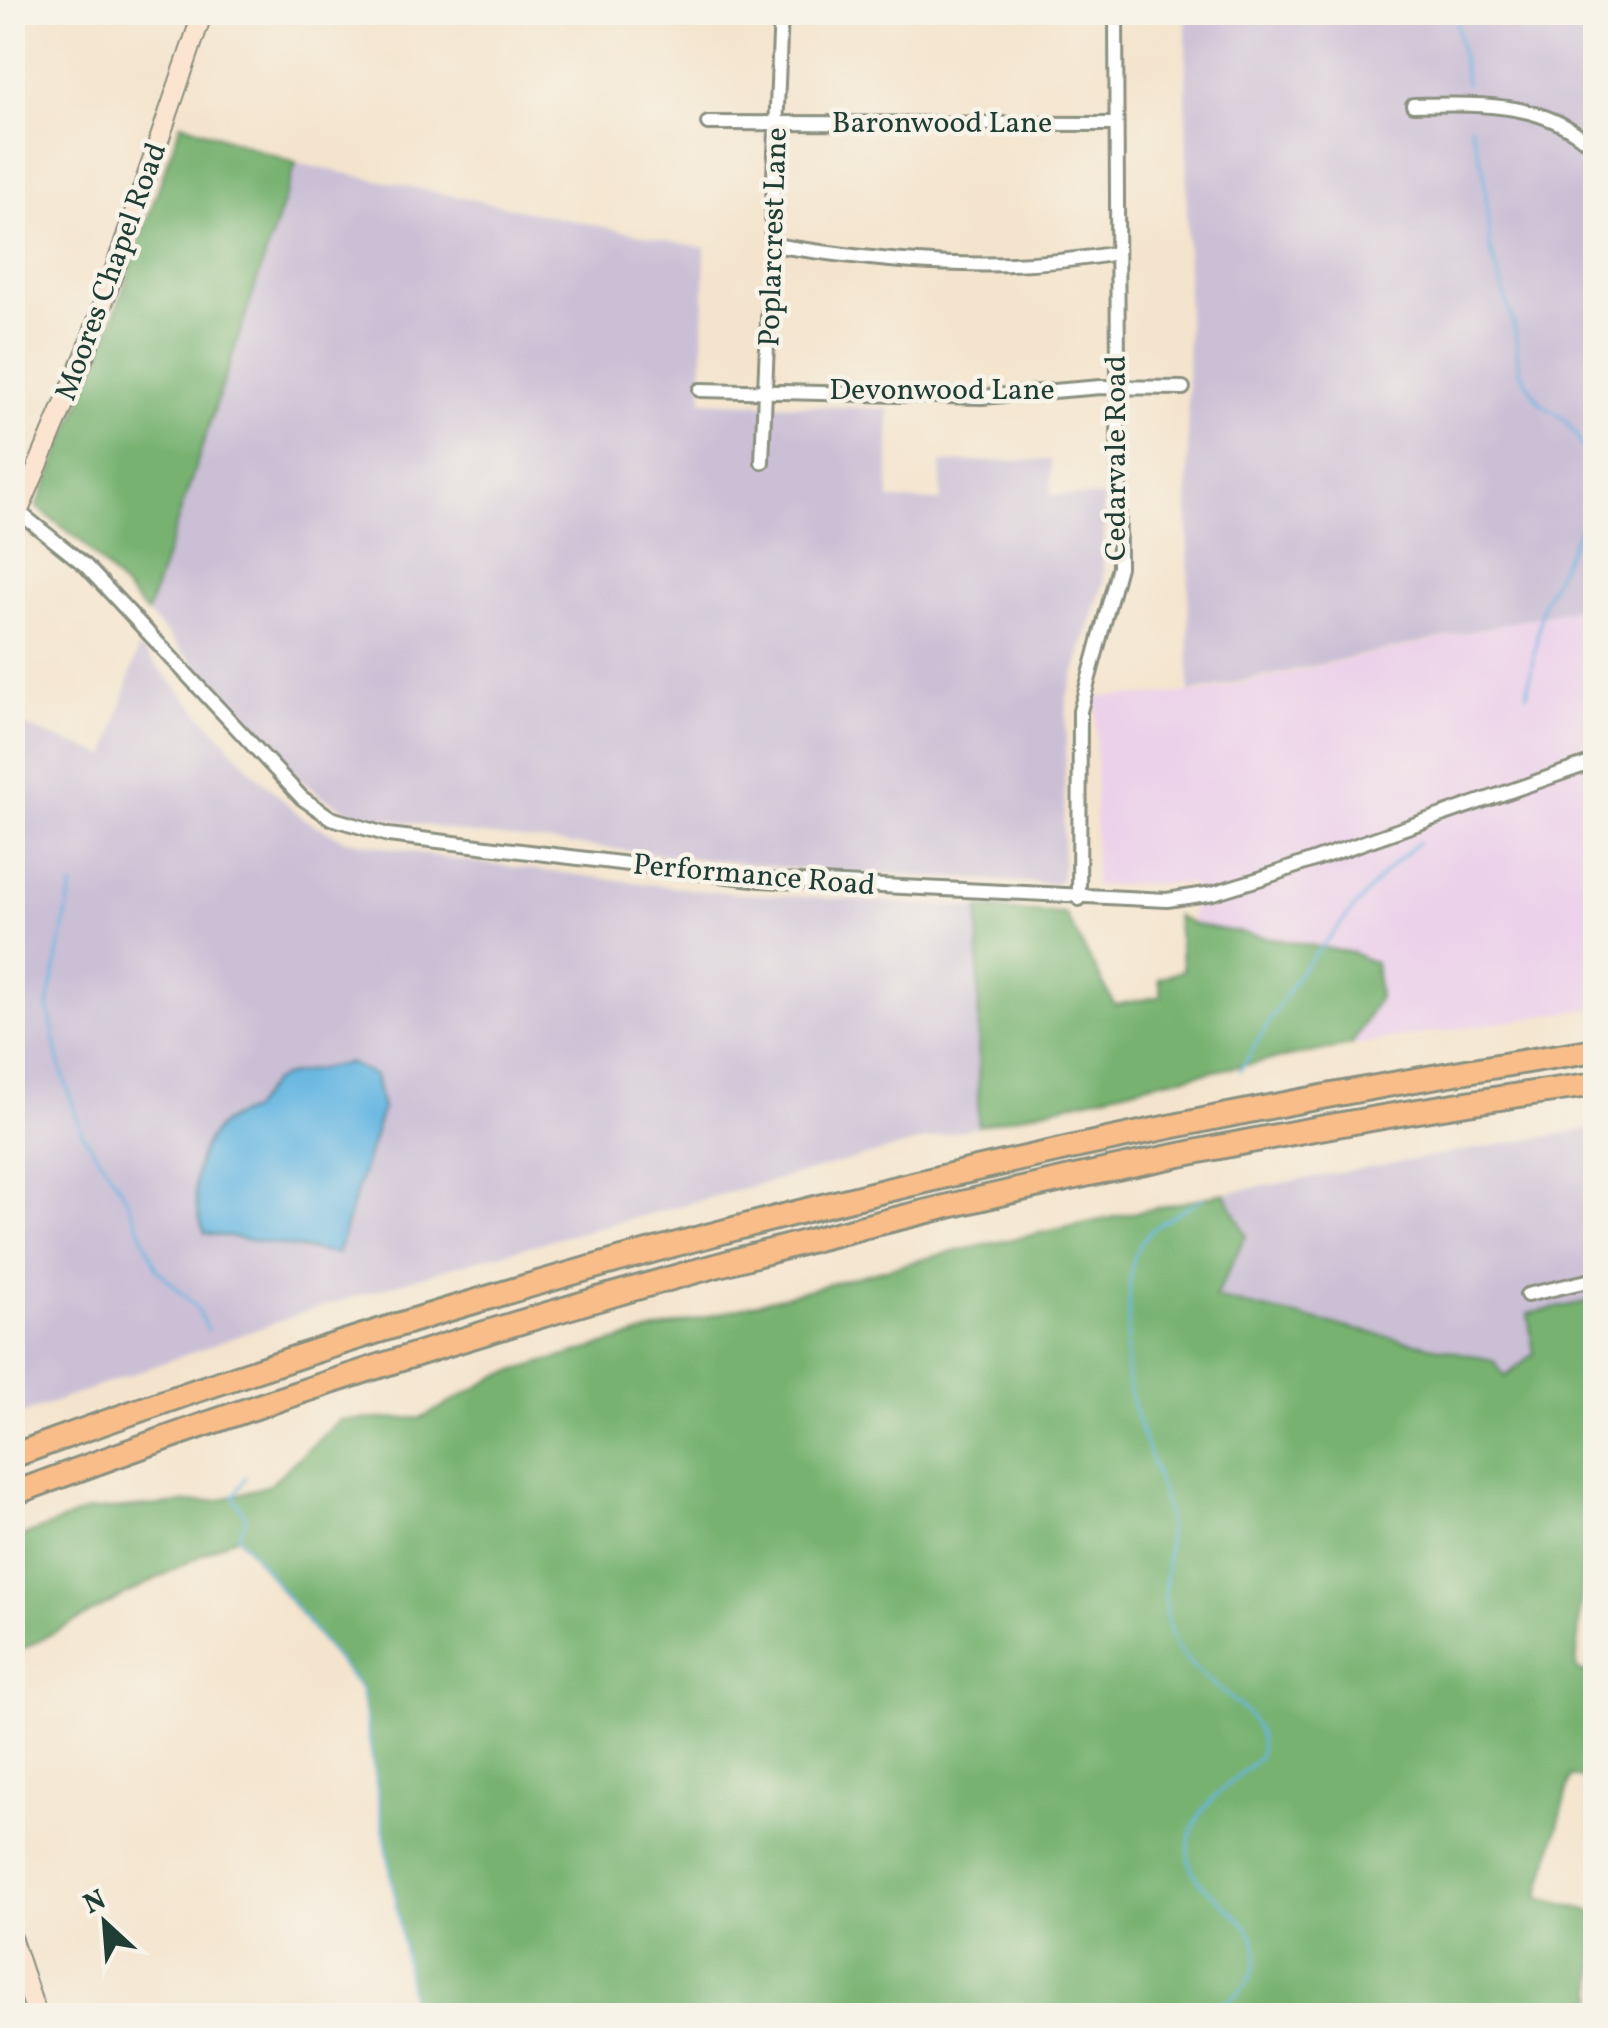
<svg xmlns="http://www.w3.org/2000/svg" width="1608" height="2028" font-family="Vollkorn,serif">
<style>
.built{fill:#ecd1ea}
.industrial{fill:#cbbfd5}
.forest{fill:#77b271;stroke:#4b7852;stroke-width:2.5}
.water{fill:#67b7e2;stroke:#437a8b;stroke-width:2.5}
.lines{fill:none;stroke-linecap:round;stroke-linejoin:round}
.stream{stroke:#67b7e2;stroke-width:2.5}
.street-casing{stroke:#8a9080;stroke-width:18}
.secondary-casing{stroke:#8a9080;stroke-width:22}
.highway-casing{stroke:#8a9080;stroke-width:28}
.street{stroke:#fff;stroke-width:12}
.secondary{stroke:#fce5d0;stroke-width:18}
.highway{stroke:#f8bd89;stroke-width:22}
.labels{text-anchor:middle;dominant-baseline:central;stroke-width:9;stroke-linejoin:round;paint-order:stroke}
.street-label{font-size:30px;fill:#1f3d34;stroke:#f7f3e8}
</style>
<rect width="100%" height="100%" fill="#f7f3e8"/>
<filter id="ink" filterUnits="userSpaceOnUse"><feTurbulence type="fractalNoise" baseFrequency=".01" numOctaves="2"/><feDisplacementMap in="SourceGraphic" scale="20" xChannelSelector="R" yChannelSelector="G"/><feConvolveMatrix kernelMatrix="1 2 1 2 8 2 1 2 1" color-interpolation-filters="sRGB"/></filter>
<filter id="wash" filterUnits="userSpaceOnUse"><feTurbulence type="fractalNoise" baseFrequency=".0048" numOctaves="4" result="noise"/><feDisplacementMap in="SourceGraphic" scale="40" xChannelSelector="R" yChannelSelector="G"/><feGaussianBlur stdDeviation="2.25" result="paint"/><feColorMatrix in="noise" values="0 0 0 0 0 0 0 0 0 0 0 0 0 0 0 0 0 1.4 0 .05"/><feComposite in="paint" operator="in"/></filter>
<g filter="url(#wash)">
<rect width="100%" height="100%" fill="#f4e4cd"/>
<path class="built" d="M1595 604V1008L1352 1045 1379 997 1374 963 1353 953 1192 924V883L1094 886 1097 697 1200 693Z"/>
<path class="industrial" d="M1186 13H1595V604L1189 693Z
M296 163 705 248 702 401 889 409V500L941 501V463L1051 460V495L1104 497 1103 584 1067 697 1062 877 1055 884 807 870 467 833 351 812 321 796 297 776 147 613Z
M139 646 258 777 304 819 343 839 449 859 705 891 979 908 978 1126 458 1265 299 1314 13 1417 12 722 107 756Z
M1595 1128V1300L1528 1314 1534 1354 1505 1378 1215 1298 1245 1235 1225 1193Z"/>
<path class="forest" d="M181 123 296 163 147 613 81 541 37 507 100 356Z
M979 908 1065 914 1115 1005 1162 996 1159 979 1183 970 1176 916 1192 924 1353 953 1375 963 1379 997 1352 1045 1161 1081 978 1126Z
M1225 1193 1246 1235 1215 1298 1493 1360 1505 1377 1534 1354 1528 1314 1595 1300V1516L1586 1526 1576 1670 1595 1675V1782L1571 1776 1539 1898 1595 1912V2015H414L361 1690 238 1536 13 1654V1540L87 1511 220 1500 269 1485 340 1420 422 1418 500 1375 649 1332 939 1255Z"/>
<path class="water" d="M349 1063 375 1076 382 1110 337 1254 205 1233C185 1189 194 1123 250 1111L273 1081 283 1076Z"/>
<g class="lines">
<path class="stream" d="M1455 12 1466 84
M1470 125 1484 172 1490 247 1515 330 1519 370 1539 402 1564 419 1577 436 1586 457 1592 501
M1527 694 1543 603 1596 495
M72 886 48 1006 60 1065 82 1133 124 1193 157 1269 197 1308 208 1330
M1240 1071 1298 974 1385 872 1418 842
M246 1477 234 1497 247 1518 238 1535 361 1690 414 2016
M1160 2016C1198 2008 1243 2011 1255 1965 1270 1907 1173 1899 1190 1838 1200 1800 1234 1782 1259 1757 1273 1708 1196 1686 1175 1643 1153 1599 1175 1555 1166 1509 1158 1468 1138 1432 1130 1392 1124 1362 1128 1331 1129 1301 1130 1282 1130 1258 1141 1242 1154 1222 1184 1211 1203 1198"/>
</g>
</g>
<g filter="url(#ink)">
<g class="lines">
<defs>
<path id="street" d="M1413 105C1477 104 1548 100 1596 150
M708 123 1115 124
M773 245C888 263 1001 274 1117 253
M700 390 982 397 1101 387 1183 388
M762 462 781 12
M20 513 85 565 302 798 331 818 388 835 761 880 1167 900 1213 893 1262 878 1596 761
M1079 899 1080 711 1119 567 1116 12
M1527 1295 1596 1279"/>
<path id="secondary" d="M12 527 87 350 203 12
M12 1940 37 2016"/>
<path id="highway" d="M12 1456C526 1266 1055 1134 1596 1050
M12 1494C523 1303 1055 1158 1596 1084"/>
</defs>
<use href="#street" class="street-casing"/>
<use href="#secondary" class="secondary-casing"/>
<use href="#highway" class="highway-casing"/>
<use href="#street" class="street"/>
<use href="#secondary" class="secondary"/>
<use href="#highway" class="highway"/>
</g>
</g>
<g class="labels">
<g class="street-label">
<text x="942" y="124">Baronwood Lane</text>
<text transform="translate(774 237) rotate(-88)">Poplarcrest Lane</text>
<text transform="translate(112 272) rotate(-70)">Moores Chapel Road</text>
<text x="942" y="391">Devonwood Lane</text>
<text transform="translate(1117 458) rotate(-90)">Cedarvale Road</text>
<text transform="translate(754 876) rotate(5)">Performance Road</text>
</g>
</g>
<rect width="1608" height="2028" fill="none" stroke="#f7f3e8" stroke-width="50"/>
<g transform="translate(105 1923) rotate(334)" stroke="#f7f3e8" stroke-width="8" paint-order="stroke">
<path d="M0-8L18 38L0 25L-18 38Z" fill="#1f3d34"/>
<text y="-15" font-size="28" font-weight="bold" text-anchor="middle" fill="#1f3d34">N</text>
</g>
</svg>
